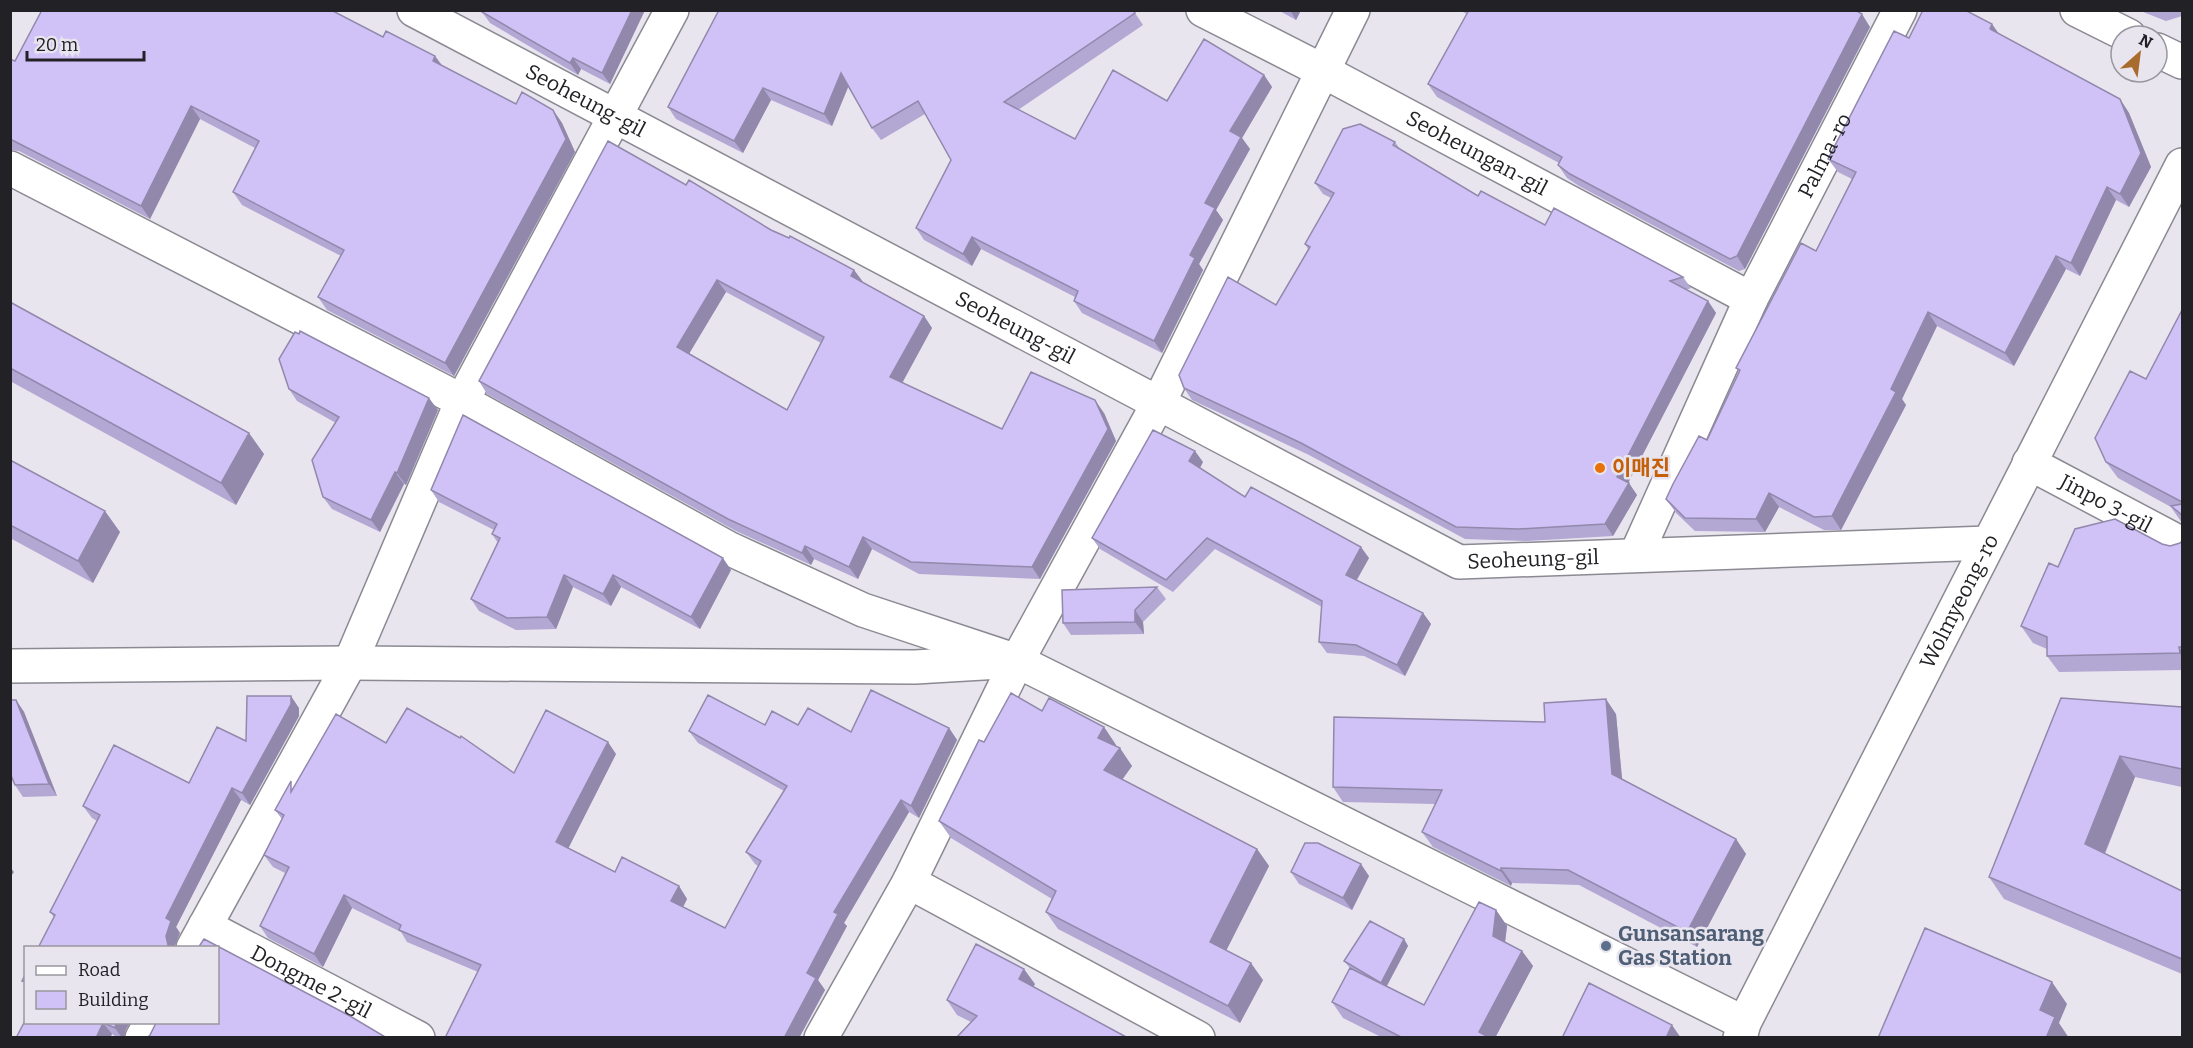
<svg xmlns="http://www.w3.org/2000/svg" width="2193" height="1048" font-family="Bitter,'Noto Sans KR',serif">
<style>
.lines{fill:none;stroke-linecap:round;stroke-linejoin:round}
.street-casing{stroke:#8b8992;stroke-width:36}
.secondary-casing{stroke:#8b8992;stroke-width:36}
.street{stroke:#fff;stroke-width:33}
.secondary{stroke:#fff;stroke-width:33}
.wall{fill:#b3a7d4;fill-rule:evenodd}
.shaded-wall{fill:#9288ac}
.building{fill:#d0c2f6;stroke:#9288ac;stroke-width:1.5;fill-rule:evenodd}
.food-dot{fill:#e8710a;stroke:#e8e5ef;stroke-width:2}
.service-dot{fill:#5c6f8a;stroke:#e8e5ef;stroke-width:2}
.labels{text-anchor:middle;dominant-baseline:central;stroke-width:5;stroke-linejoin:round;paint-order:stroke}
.street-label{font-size:21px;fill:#222125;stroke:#e8e5ef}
.food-label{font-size:21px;font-weight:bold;fill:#c56008;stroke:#e8e5ef;text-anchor:start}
.service-label{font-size:21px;font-weight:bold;fill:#4e5e75;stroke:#e8e5ef;text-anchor:start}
</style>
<rect width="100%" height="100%" fill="#e8e5ef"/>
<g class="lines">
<defs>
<g id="street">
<path id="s1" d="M414 10 1459 562 1988 543"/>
<path id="s2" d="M1203 10 1321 70 1751 299"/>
<path d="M10 168 462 401 728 548 863 610 1017 661 1744 1023"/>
<path id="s3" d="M2029 463 2182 544"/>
<path id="s4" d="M1636 555 1751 299 1900 10"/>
<path d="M10 666 350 663 915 667 1000 662"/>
<path d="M909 882 1198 1038"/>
<path id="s5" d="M205 926 418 1038"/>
<path d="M193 948 350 663 462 401 672 10"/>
<path d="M142 1038 151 1022"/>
<path d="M821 1038 909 882 1017 661 1159 402 1353 10"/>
</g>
<g id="secondary">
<path d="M2077 10 2129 36"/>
<path d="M2157 50 2182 62"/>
<path id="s6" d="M1740 1038 1744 1023 2182 165"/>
</g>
</defs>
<use href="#street" class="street-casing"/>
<use href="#secondary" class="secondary-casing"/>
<use href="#street" class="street"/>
<use href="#secondary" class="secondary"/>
</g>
<path class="wall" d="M645 10 610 84 581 69 578 75 490 23 482 12Z
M1133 10 1143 25 1018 110 1075 139 1167 101 1264 75 1272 87 1242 138 1250 149 1216 210 1223 220 1199 264 1203 270 1162 353 1082 313 1074 301 1075 297 981 249 972 266 924 240 916 228 951 160 925 114 881 140 872 128 848 87 832 126 771 100 743 153 676 119 668 107Z
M1278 10H1301L1296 20Z
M1459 10H1855L1870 27 1745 269 1739 271 1579 186 1567 178 1558 165 1559 163 1437 97 1428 84 1467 14Z
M2138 10H2182V16L2166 21Z
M1999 35 2120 99 2129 113 2151 167 2129 207 2116 200 2080 276 2066 269 2014 366 1937 326 1902 399 1906 405 1841 530H1824L1779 507 1765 532 1695 531 1676 513 1666 499 1707 440 1739 372 1736 368 1816 251 1852 179 1838 172 1828 159 1909 38Z
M383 37 435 56 442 65 516 104 553 110 562 123 575 152 454 376 327 310 318 297 341 256 242 205 233 192 255 148 200 119 150 219 19 151 10 150V59L15 61Z
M1395 142 1400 149 1478 196 1545 225 1683 277 1691 288 1686 290 1708 301 1716 313 1628 483 1637 495 1613 536 1527 541 1465 539 1309 455 1192 400 1184 388 1276 305 1308 249 1305 244 1331 198 1323 194 1315 183Z
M686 185 771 230 854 270 863 282 924 316 932 328 902 382 1002 429 1104 413 1116 441 1040 579 919 574 872 549 858 579 814 559 811 565 736 531 487 394 479 381ZM726 292 821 343 787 410 689 353Z
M10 302 264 454 236 505 10 381Z
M2182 310V523L2171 507 2118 478 2106 462 2146 379Z
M289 389 438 410 406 485 404 484 380 532 332 509 323 497 336 423 297 401Z
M10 460 120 532 93 583 10 538Z
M1203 462 1200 468 1245 497 1369 558 1357 580 1423 613 1431 624 1405 676 1364 656 1327 653 1319 642 1322 607 1215 549 1173 592 1100 549 1092 538Z
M431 490 731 570 700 629 621 587 611 606 573 587 556 629 516 630 479 611 471 599 498 543 492 534 494 530 439 502Z
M2182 541V670L2059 672 2047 656V649L2033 643 2021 626 2058 567 2162 544 2170 546 2180 543Z
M1157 587 1166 599 1143 622 1144 634 1071 635 1063 623Z
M2061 698 2182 707V787L2135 777 2105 854 2182 891V974L2004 899 1989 877Z
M16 700 24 712 57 796 23 797 15 785Z
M299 708V716L250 805 241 800 176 927 180 933 54 917 50 912 97 821 92 818 83 806 189 783 246 741Z
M1042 711 1104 727 1116 745 1115 746 1132 766 1122 780 1257 849 1269 866 1226 950 1263 980 1240 1023 1058 929 1046 912 1052 899 951 838 939 821 984 742Z
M1616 714 1622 779 1736 839 1746 854 1697 947 1579 885 1512 883 1511 886 1433 847 1422 832 1435 804 1343 802 1333 787 1545 722Z
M765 725H798L851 732 949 728 957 740 919 818 909 812 844 923 847 926 818 980 825 990 799 1038H445L478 972 407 942 401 932 352 908 323 967 268 938 260 926 285 873 273 867 264 855 282 819 275 810 294 786 386 743 514 773 616 754 568 848 615 872 679 886 687 899 683 907 725 928 758 866 755 864 746 852 784 791 698 743 689 731Z
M1291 872 1369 876 1352 910 1299 884Z
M1496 910 1507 926 1505 942 1522 951 1533 966 1495 1038H1383L1343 1018 1332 1002 1350 968 1344 961 1404 939 1408 946 1387 986 1424 1005Z
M1035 984 1033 987 971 1022 957 1015 947 1000Z
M26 1019 130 1023 126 1029 124 1038H118L112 1034 110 1038H16Z"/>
<path class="shaded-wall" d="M632 10H645L610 84 602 73Z
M1290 10H1301L1296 20Z
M1862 14 1870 27 1745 269 1737 256Z
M1992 24 2002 38 1990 29Z
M435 56 444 69 433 61Z
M573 58 581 69 578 75 570 63Z
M841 73 849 85 832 126 824 114Z
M1264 75 1272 87 1242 138 1250 149 1216 210 1223 220 1199 264 1203 270 1162 353 1154 341 1190 255 1205 203 1230 131Z
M763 88 771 100 743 153 734 141Z
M2120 99 2129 113 2151 167 2129 207 2120 194Z
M191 106 200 119 150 219 141 206Z
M553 110 562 123 575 152 454 376 445 363Z
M2107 187 2116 200 2080 276 2071 263Z
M972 237 981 249 972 266 963 254Z
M2056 256 2066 269 2014 366 2005 353Z
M854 270 863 282 851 276Z
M717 280 726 292 686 359 677 347Z
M1708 301 1716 313 1625 489 1617 477Z
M1928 312 1937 326 1902 399 1906 405 1841 530 1832 516 1891 389Z
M924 316 932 328 899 389 890 377Z
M429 398 438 410 406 485 397 473Z
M1095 400 1104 413 1116 441 1040 579 1032 567Z
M249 433 264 454 236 505 221 483Z
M1195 451 1203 462 1197 473 1189 461Z
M395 472 404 484 380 532 371 520Z
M1629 483 1637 495 1613 536 1605 524Z
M1769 493 1779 507 1765 532 1756 519Z
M105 511 120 532 93 583 78 561Z
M863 537 872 549 858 579 849 567Z
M805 546 814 559 811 565 802 553Z
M1361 547 1369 558 1353 586 1346 575Z
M723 558 731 570 700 629 691 617Z
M564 575 573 587 556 629 547 617Z
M613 575 621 587 611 606 603 594Z
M1135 610 1143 622 1144 634 1135 622Z
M1423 613 1431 624 1405 676 1397 665Z
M2179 647 2182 652V657L2180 653Z
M291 696 299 708V716L250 805 242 793Z
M1606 699 1616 714 1623 789 1612 774Z
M16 700 24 712 57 796 49 784Z
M1104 727 1116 745 1110 755 1098 738Z
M949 728 957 740 919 818 911 806Z
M608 742 616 754 565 855 556 842Z
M1120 748 1132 766 1116 788 1104 770Z
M2120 756 2135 777 2100 865 2085 844Z
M232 788 241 800 176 927 180 933 174 948H170L168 945 166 936V918Z
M901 800 909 812 844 923 847 926 818 980 825 990 799 1038H784L807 973 834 912Z
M1736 839 1746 854 1697 947 1687 932Z
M1257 849 1269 866 1222 959 1210 942Z
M1361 864 1369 876 1352 910 1343 898Z
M10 867 14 872 10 878Z
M1501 868 1512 883 1511 886 1501 871Z
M679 886 687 899 680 913 671 901Z
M344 895 352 908 323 967 314 954Z
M1496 910 1507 926 1504 951 1493 936Z
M1404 939 1408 946 1385 989 1381 983Z
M1522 951 1533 966 1495 1038H1483L1479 1032Z
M1251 963 1263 980 1240 1023 1228 1006Z
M1024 969 1035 984 1029 994 1019 979Z
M2052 982 2067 1004 2059 1023 2069 1038H2046L2040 1010Z
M103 1023 112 1034 110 1038H96Z
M116 1023H130L126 1029 124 1038H122L115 1028Z
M1672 1025 1681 1038H1666Z"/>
<path class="building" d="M42 10H331L383 37 386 31 435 56 433 61 516 104 522 92 553 110 566 139 445 363 318 297 344 250 233 192 259 141 191 106 141 206 10 139V59L15 61Z
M483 10H632L602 73 573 58 570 63 482 12Z
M719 10H1133L1135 13 1004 102 1075 139 1113 70 1167 101 1204 39 1264 75 1230 131 1241 137 1205 203 1215 208 1190 255 1195 258 1154 341 1074 301 1078 291 972 237 963 254 916 228 951 160 918 101 872 128 841 73 824 114 763 88 734 141 668 107Z
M1469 10H1855L1862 14 1737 256 1730 259 1570 174 1558 165 1562 157 1428 84Z
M1923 10H1965L1992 24 1990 29 2120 99 2141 153 2120 194 2107 187 2071 263 2056 256 2005 353 1928 312 1891 389 1896 392 1832 516 1814 517 1769 493 1756 519 1685 518 1666 499 1673 484 1699 436 1707 440 1740 370 1736 368 1801 243 1816 251 1856 172 1828 159 1894 31 1909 38Z
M1360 124 1395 142 1393 145 1478 196 1481 191 1545 225 1554 208 1683 277 1670 281 1708 301 1617 477 1629 483 1605 524 1519 529 1456 527 1301 443 1184 388 1179 375 1228 277 1276 305 1310 247 1305 244 1334 193 1315 183 1343 129Z
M608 141 686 185 689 180 771 230 789 238 790 236 854 270 851 276 924 316 890 377 1002 429 1031 372 1095 400 1108 429 1032 567 911 562 863 537 849 567 805 546 802 553 728 519 479 381ZM717 280 824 337 787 410 677 347Z
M10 302 249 433 221 483 10 368Z
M2182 310V502L2106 462 2095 438 2130 371 2146 379Z
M300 331 429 398 397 473 395 472 371 520 323 497 312 460 339 417 289 389 279 359 295 332 299 334Z
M463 415 723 558 691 617 613 575 603 594 564 575 547 617 507 618 471 599 500 538 492 534 497 524 431 490Z
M1153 430 1195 451 1189 461 1245 497 1251 487 1361 547 1346 575 1423 613 1397 665 1356 645 1319 642 1322 601 1207 538 1166 580 1092 538Z
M10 460 105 511 78 561 10 525Z
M2182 504V515L2171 506Z
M2115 519 2162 544 2170 546 2180 543 2182 541V647H2179L2180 653 2047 656V637L2021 626 2049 563 2058 567 2075 529Z
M1157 587 1135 610V622L1063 623 1062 590Z
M871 690 949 728 911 806 901 800 834 912 838 914 807 973 816 978 784 1038H445L481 965 399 930 401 925 344 895 314 954 260 926 289 867 264 855 284 815 275 810 291 781V792L336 714 386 743 407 708 460 738 461 736 514 773 546 710 608 742 556 842 615 872 622 857 679 886 671 901 725 928 761 861 746 852 787 786 689 731 708 695 765 725 772 711 798 725 808 708 851 732Z
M1011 693 1042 711 1049 698 1104 727 1098 738 1120 748 1104 770 1257 849 1210 942 1251 963 1228 1006 1046 912 1056 891 939 821 979 740 984 742Z
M247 696H291V704L242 793 232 788 166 918 171 921 166 936 168 945 171 948H38L55 915 50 912 100 815 83 806 114 745 189 783 217 727 246 741Z
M2061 698 2182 707V769L2120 756 2085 844 2182 891V959L1989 877Z
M1606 699 1612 774 1736 839 1687 932 1568 870 1501 868V871L1422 832 1442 790 1333 787 1334 717 1545 722 1544 703Z
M10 700H16L49 784 15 785 10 773Z
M1305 843H1318L1361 864 1343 898 1291 872Z
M1479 902 1496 910 1493 936 1522 951 1479 1032 1490 1038H1403L1332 1002 1350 968 1424 1005Z
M1370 921 1404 939 1381 983 1344 961Z
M1925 928 2052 982 2040 1010 2055 1017 2046 1038H1878Z
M204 939 350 1016 387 1038H147L150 1035 156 1023H218V948H198Z
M976 944 1024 969 1019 979 1128 1038H956L977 1016 947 1000Z
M26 973V982L22 981Z
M1589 983 1672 1025 1666 1038H1562Z
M26 1019V1023H103L96 1038H16Z
M104 1023H116L115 1028Z"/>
<circle class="food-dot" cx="1600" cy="468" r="6"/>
<circle class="service-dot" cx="1606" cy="946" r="6"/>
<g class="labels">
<g class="street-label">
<text stroke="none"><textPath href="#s1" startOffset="194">Seoheung-gil</textPath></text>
<text stroke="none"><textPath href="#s2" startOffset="309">Seoheungan-gil</textPath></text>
<text stroke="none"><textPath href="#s4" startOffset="442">Palma-ro</textPath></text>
<text stroke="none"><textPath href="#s1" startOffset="680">Seoheung-gil</textPath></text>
<text stroke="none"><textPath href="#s3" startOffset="87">Jinpo 3-gil</textPath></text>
<text stroke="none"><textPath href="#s1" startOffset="1256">Seoheung-gil</textPath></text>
<text stroke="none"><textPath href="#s6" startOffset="489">Wolmyeong-ro</textPath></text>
<text stroke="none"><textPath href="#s5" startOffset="120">Dongme 2-gil</textPath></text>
</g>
<g class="food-label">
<text x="1612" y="468">이매진</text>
</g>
<g class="service-label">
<text x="1618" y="934">Gunsansarang<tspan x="1618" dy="24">Gas Station</tspan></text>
</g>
</g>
<rect width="2193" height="1048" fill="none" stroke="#222125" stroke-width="24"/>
<rect x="24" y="946" width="195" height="78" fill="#e8e5ef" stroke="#99979e" stroke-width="1.5"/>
<rect x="36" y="966" width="30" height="9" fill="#ffffff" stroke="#99979e" stroke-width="1.5"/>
<text x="78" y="976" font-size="18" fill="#222125">Road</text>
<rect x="36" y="991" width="30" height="18" fill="#d0c2f6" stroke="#99979e" stroke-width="1.5"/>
<text x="78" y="1006" font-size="18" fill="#222125">Building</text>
<g transform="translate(2139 54) rotate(28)"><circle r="28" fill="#e8e5ef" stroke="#99979e" stroke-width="1.5"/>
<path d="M0-4.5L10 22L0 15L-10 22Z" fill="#a86c2e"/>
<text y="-9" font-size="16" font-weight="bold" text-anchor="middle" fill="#222125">N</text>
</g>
<path d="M27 51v9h117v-9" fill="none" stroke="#222125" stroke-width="3"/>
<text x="36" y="51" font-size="18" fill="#222125" stroke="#e8e5ef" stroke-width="4.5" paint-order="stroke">20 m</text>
</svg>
